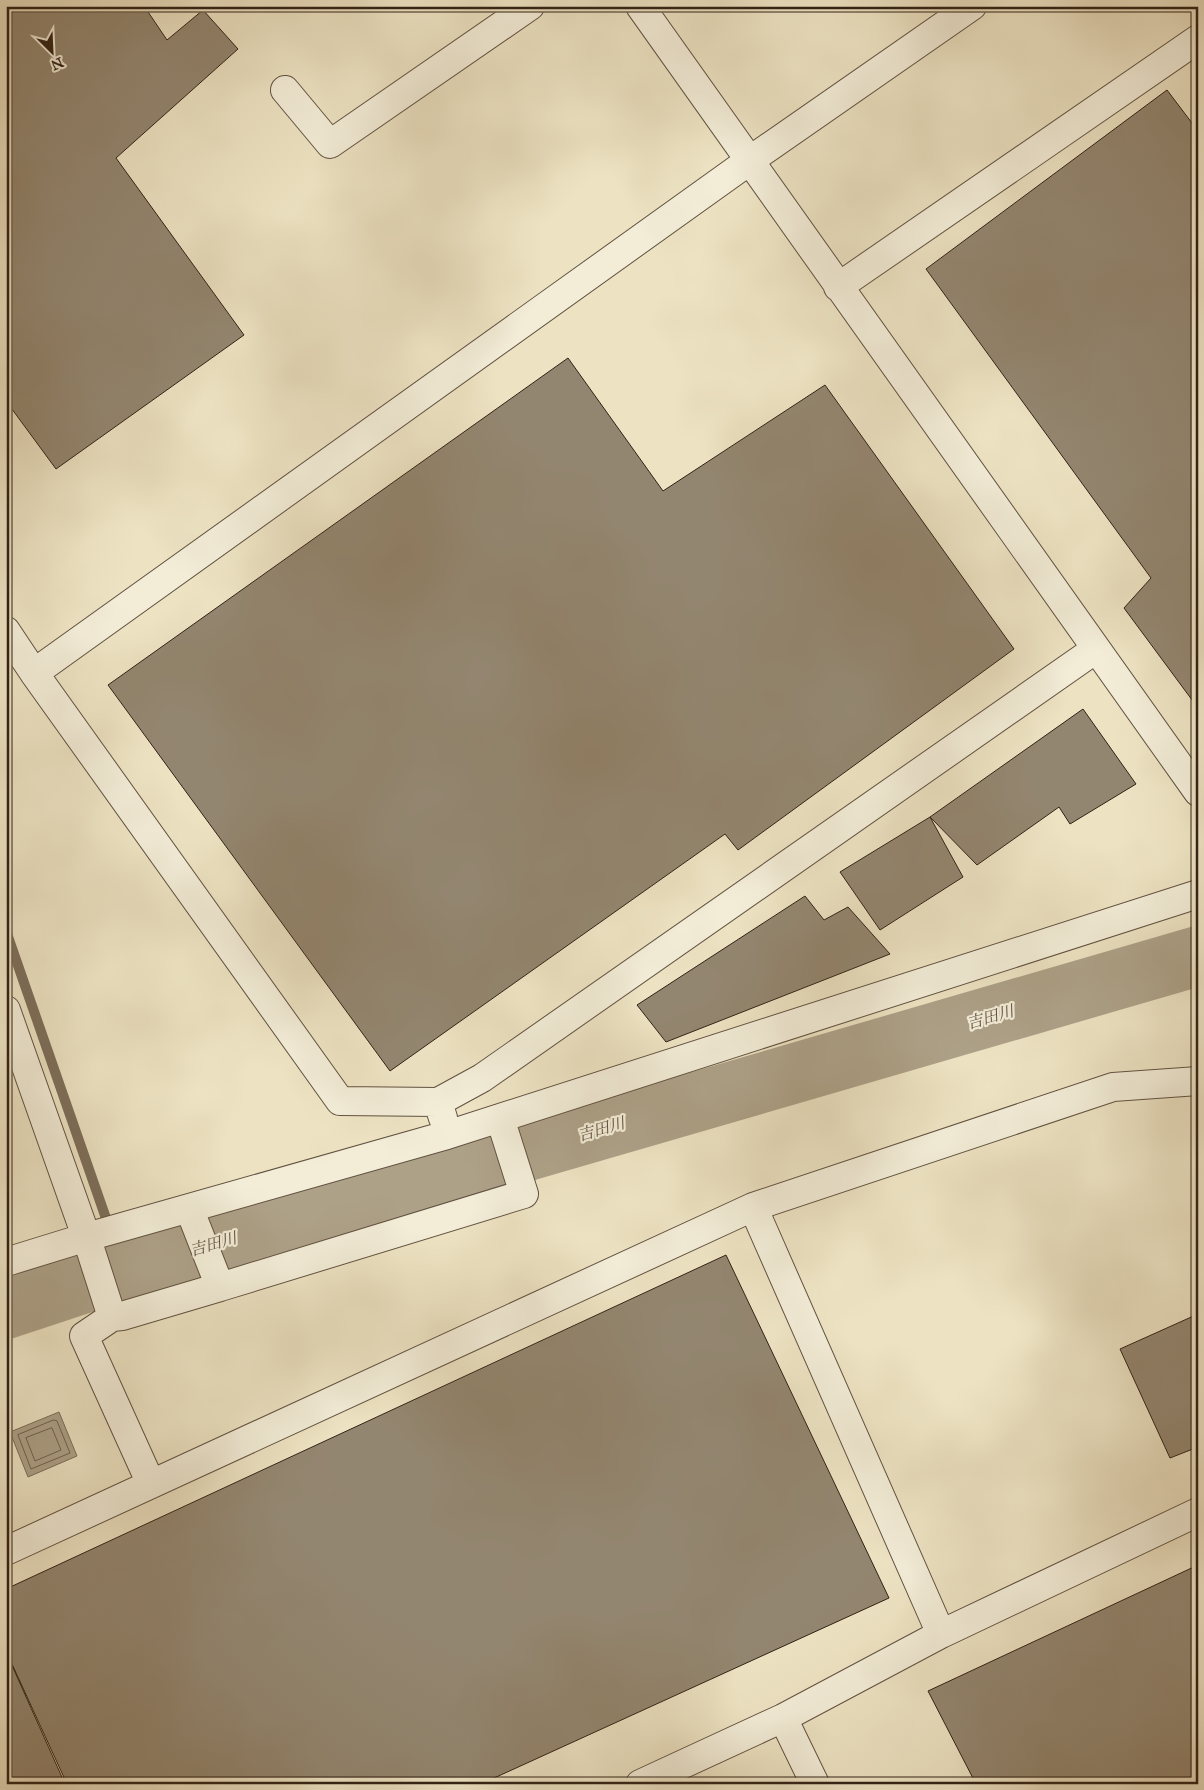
<svg xmlns="http://www.w3.org/2000/svg" width="1204" height="1790" font-family="'IM FELL Great Primer','Noto Serif JP',serif">
<style>
.water{fill:#ada188;stroke:#7c6e5a}
.lines{fill:none;stroke-linecap:round;stroke-linejoin:round}
.shore{stroke:#70624f;stroke-width:1}
.stream{stroke:#7c6e5a;stroke-width:10}
.river{stroke:#ada188;stroke-width:60}
.building{fill:#938670;stroke:#322216}
.minor-casing{stroke:#615241;stroke-width:30}
.minor{stroke:#f3edd8;stroke-width:28}
.labels{text-anchor:middle;dominant-baseline:central;stroke-width:4.5;stroke-linejoin:round;paint-order:stroke}
.water-label{font-size:16px;font-style:italic;fill:#5d4e3e;stroke:#f3edd8}
</style>
<rect width="100%" height="100%" fill="#ede3c3"/>
<filter id="stains"><feTurbulence type="fractalNoise" baseFrequency=".004" numOctaves="4"/><feColorMatrix values="0 0 0 0 .2 0 0 0 0 .09 0 0 0 0 .02 0 0 0 .5 -.17"/></filter>
<radialGradient id="worn" r=".72"><stop offset=".6" stop-color="#630" stop-opacity="0"/><stop offset="1" stop-color="#630" stop-opacity=".3"/></radialGradient>
<path class="water" d="M59 1412 77 1456 28 1477 10 1432Z"/>
<g class="lines">
<path class="shore" d="M54 1420 57 1421 70 1453 31 1469 18 1435Z
M52 1428 61 1450 35 1461 26 1438Z"/>
<path class="stream" d="M6 931 124 1270"/>
<path class="river" d="M6 1309 124 1270 541 1147 1198 956"/>
</g>
<path class="building" d="M6 6H144L167 40 203 10 238 49 116 158 244 335 56 469 6 401Z
M1167 90 1198 131V708L1124 608 1151 578 926 269Z
M568 358 663 491 825 385 1014 649 738 850 725 834 390 1071 108 685Z
M1083 709 1136 784 1070 824 1059 807 977 865 930 817Z
M930 817 963 877 880 930 840 872Z
M805 896 824 920 848 907 890 954 666 1042 637 1005Z
M726 1255 889 1598 481 1784H67L6 1651V1589Z
M1198 1314V1447L1170 1458 1120 1349Z
M1198 1565V1784H976L928 1691Z
M6 1652 65 1784H6Z"/>
<g class="lines">
<defs>
<path id="minor" d="M640 6 1198 792
M285 90 330 144 530 6
M838 287 1198 39
M6 631 34 673 749 161 972 6
M34 673 340 1101 438 1102 443 1118
M6 1010 87 1239 112 1317 122 1316 220 1287
M438 1102 482 1078 1096 649
M753 1207 941 1634
M189 1208 220 1287 524 1194 500 1118
M6 1262 87 1237 447 1135 1198 894
M112 1317 84 1336 151 1484
M6 1551 753 1207 1113 1087 1198 1081
M783 1718 815 1784
M640 1784 783 1718 941 1634 1198 1512"/>
</defs>
<use href="#minor" class="minor-casing"/>
<use href="#minor" class="minor"/>
</g>
<g class="labels">
<g class="water-label">
<text transform="translate(990 1017) rotate(-16)">吉田川</text>
<text transform="translate(601 1129) rotate(-16)">吉田川</text>
<text transform="translate(213 1244) rotate(-16)">吉田川</text>
</g>
</g>
<rect width="1204" height="1790" fill="none" stroke="#ede3c3" stroke-width="25"/>
<rect x="8" y="8" width="1189" height="1775" fill="none" stroke="#322216" stroke-width="2.5"/>
<rect x="12" y="12" width="1179" height="1765" fill="none" stroke="#322216"/>
<g transform="translate(52 52) rotate(156)" stroke="#f3edd8" stroke-width="4" paint-order="stroke">
<path d="M0-4L9 19L0 12L-9 19Z" fill="#322216"/>
<text y="-8" font-size="14" font-weight="bold" text-anchor="middle" fill="#322216">N</text>
</g>
<rect width="100%" height="100%" filter="url(#stains)"/>
<rect width="100%" height="100%" fill="url(#worn)"/>
</svg>
